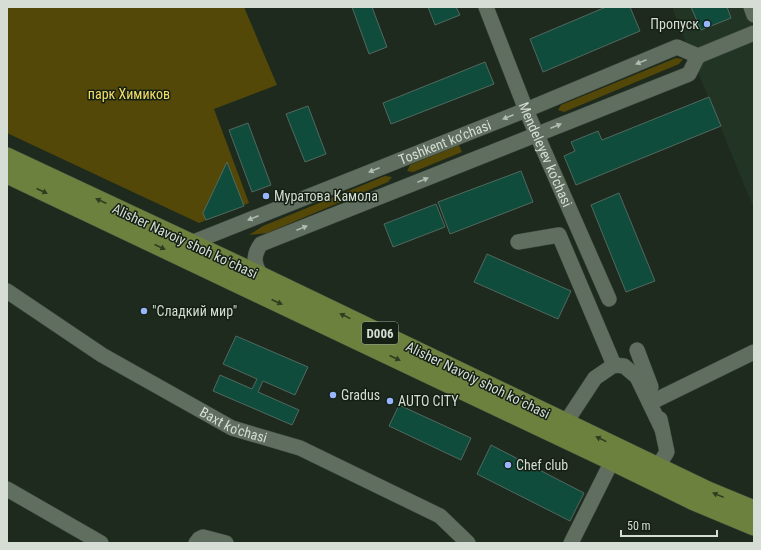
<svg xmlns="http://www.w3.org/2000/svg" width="761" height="550" font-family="'Roboto Condensed',sans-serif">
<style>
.built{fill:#223423}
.green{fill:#544809}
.building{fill:#104c3b;stroke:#526860}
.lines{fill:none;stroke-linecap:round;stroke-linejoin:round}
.minor-casing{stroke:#3d483d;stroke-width:16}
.major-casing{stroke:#3d483d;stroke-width:20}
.minor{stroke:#5f6e5f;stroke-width:15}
.major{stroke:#6d813e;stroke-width:19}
.oneway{fill:#b2bcb2}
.oneway2{fill:#2f3d21}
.poi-dot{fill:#97b6fd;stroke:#142014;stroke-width:1.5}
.labels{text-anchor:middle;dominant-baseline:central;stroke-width:3;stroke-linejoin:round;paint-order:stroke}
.shield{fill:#142014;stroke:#9ba49b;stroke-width:1}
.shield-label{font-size:13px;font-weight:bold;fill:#d5ddd5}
.poi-label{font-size:14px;fill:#d5ddd5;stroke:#142014;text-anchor:start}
.park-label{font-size:14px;fill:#f7dd66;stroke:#142014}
.street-label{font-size:14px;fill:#d5ddd5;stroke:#142014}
</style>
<rect width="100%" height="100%" fill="#1d2a1d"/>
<path class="built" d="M672 7H754V209L680 28Z"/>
<path class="green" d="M7 7H244L277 85 214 109 249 203 199 223 7 133Z
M676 58 683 59 679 64 564 112 558 110 561 105Z
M459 145 462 152 413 172 407 171 410 165Z
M385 176 392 177 388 182 267 233 249 235 263 226Z"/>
<path class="building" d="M352 7H372L387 47 369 54Z
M428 7H456L460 15 435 25Z
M606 7H630L640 31 543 72 530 39Z
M691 7H727L731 18 701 30Z
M485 62 494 84 391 124 383 103Z
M709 97 721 126 576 185 564 156 575 151 571 142 598 131 602 140Z
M308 106 326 154 305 162 286 114Z
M248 123 271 185 252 192 229 130Z
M227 162 244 206 206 220 203 213Z
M521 171 533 202 450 234 438 202Z
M619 193 655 281 626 292 591 205Z
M436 204 445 227 393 247 384 224Z
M487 254 571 291 558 319 474 282Z
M236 336 308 367 295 395 263 381 258 392 299 410 292 425 213 391 220 375 252 389 257 379 223 364Z
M399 405 471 438 461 460 389 426Z
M491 445 584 493 570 521 477 474Z"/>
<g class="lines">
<defs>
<g id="minor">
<path id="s1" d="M486 7 526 110 609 299"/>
<path d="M751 7 754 15"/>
<path d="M698 56 754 33"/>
<path d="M518 242 559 235 614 365"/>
<path id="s2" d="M191 243 526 110 677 47 698 56 689 74 261 244C252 256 254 267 263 277"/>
<path id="s3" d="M7 291 102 355 232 428 300 448 440 516 468 543"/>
<path d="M637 350 651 387"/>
<path d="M656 400 754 352"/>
<path d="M566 422 595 378 614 365 624 366 637 377 662 429"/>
<path d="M658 466 667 452 660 419"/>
<path d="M7 489 101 543"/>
<path d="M196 543 199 539 203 537 226 543"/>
<path d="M571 543 612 461"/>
</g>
<path id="major" d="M7 157 263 277 708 491 754 510
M7 174 612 461 694 501 754 526"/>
</defs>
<use href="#minor" class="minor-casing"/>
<use href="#major" class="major-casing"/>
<use href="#minor" class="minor"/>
<use href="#major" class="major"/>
</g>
<defs><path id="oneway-solid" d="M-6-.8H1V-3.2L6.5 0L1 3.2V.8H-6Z"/></defs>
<g class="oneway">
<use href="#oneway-solid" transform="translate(641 62) rotate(158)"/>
<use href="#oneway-solid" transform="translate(508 117) rotate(158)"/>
<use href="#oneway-solid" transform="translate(556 126) rotate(-22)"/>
<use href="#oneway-solid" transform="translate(374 170) rotate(158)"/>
<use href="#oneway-solid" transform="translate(423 180) rotate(-22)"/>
<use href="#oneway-solid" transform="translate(253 218) rotate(158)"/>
<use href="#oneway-solid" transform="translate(302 228) rotate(-22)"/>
</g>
<g class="oneway2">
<use href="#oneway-solid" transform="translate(42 191) rotate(25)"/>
<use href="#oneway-solid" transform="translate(101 201) rotate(-155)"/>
<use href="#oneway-solid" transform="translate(160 247) rotate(25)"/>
<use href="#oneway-solid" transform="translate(277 302) rotate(25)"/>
<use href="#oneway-solid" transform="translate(345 316) rotate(-154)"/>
<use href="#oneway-solid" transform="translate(395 358) rotate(25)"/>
<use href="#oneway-solid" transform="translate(601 439) rotate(-154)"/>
<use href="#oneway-solid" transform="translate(718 495) rotate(-158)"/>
</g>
<g class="poi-dot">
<circle cx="707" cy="24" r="4"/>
<circle cx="266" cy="196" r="4"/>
<circle cx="144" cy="311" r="4"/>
<circle cx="333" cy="395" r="4"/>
<circle cx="390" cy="401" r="4"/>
<circle cx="508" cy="465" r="4"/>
</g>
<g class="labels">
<rect class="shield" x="362" y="322" width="36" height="22" rx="3"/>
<g class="shield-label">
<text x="380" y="333">D006</text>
</g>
<g class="poi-label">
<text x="699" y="24" text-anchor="end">Пропуск</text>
<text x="274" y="196">Муратова Камола</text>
<text x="152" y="311">"Сладкий мир"</text>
<text x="341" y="395">Gradus</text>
<text x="398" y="401">AUTO CITY</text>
<text x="516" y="465">Chef club</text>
</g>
<g class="park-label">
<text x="129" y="94">парк Химиков</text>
</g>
<g class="street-label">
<text stroke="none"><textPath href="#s2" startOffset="273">Toshkent ko‘chasi</textPath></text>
<text stroke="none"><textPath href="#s1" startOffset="159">Mendeleyev ko‘chasi</textPath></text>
<text transform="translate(185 241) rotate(25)">Alisher Navoiy shoh koʻchasi</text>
<text transform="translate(478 380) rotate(26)">Alisher Navoiy shoh koʻchasi</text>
<text stroke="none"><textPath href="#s3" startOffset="264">Baxt ko'chasi</textPath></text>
</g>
</g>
<rect width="761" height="550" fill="none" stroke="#d5ddd5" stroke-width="16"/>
<path d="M621 530v6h96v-6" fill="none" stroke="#d5ddd5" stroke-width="2"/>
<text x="627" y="530" font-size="12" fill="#d5ddd5" stroke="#142014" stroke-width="3" paint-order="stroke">50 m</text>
</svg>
